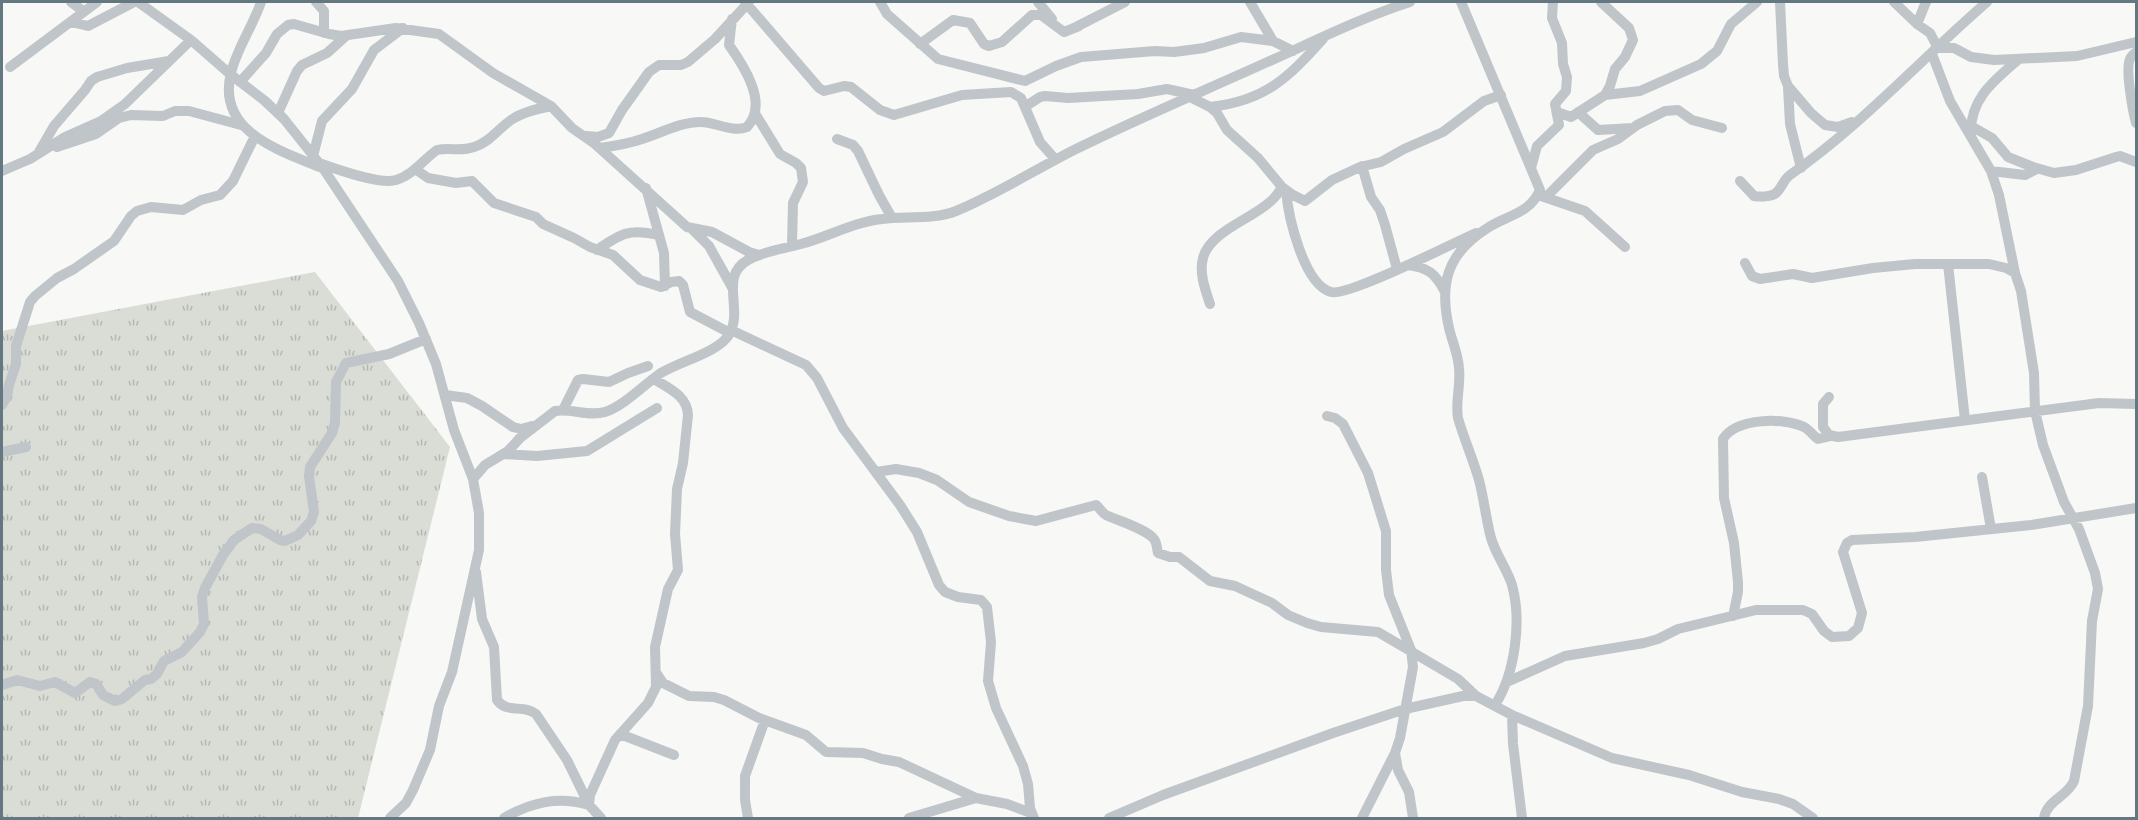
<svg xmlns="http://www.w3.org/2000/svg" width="2138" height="820" font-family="Mulish,sans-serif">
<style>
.grass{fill:url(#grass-tufts)}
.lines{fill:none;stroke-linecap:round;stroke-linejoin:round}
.minor{stroke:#bfc5c8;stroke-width:10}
</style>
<defs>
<pattern id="grass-tufts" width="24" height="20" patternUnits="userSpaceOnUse" patternTransform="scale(1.5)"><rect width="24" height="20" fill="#d9ddd5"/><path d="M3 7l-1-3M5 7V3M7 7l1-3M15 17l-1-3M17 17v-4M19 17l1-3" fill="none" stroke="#b4b8b2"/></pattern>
</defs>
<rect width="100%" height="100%" fill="#f8f8f6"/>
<path class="grass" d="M315 272 450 447 358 818H2V331Z"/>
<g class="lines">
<path class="minor" d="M71 2 83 11
M138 2 191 40 230 74 265 101 284 119 323 168 398 281 419 323 436 364 454 430 473 479 479 513V550L452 672 439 706 430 750 413 790 406 803 390 818
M261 2C253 26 237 48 231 73 216 132 281 151 322 168
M316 2 324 11V33
M745 2 819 88 824 91 844 86 851 87 880 110 894 115 962 95 1011 92 1021 98 1040 142 1055 159
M880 2 887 14 938 59 1025 81 1056 66 1081 57 1155 51 1174 52 1204 48 1241 37 1273 41 1293 51
M1038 2 1052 19
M1250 2 1273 41
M1461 2 1540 190C1529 215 1506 215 1486 229 1447 254 1439 284 1449 328 1452 341 1458 354 1459 368 1461 385 1455 402 1458 418 1464 439 1473 459 1479 480 1484 499 1486 519 1491 538 1496 555 1507 569 1512 585 1522 621 1515 674 1495 705
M1780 2 1783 64 1784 76 1788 86 1811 113 1825 125 1838 127 1852 122
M1894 2 1917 24 1930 33 1938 48H1954L1971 57 1994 60 2077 56 2136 42
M71 22 88 26 134 2
M1917 24 1926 2
M1074 28 1125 2
M920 44 953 20 970 23 984 44 989 46 1002 42 1032 15H1041L1064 32 1079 26
M2136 52C2134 54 2131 56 2130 59 2125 69 2133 112 2136 123
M1932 54 1950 101 1991 171 1999 195 2015 273 2021 291 2034 373 2035 411 2043 445 2064 502 2079 529 2095 573 2098 589 2092 621 2088 706 2074 781C2067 797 2047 800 2044 818
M10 67 97 2
M240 82 266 53 277 34 288 25 294 24 329 34 341 36 396 28 439 34 493 73 551 106 572 128 595 144 687 227 712 232 749 252 759 255
M1788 87 1790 124 1801 168
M1605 95 1640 91 1701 64 1717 51 1731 24 1757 2
M1190 97 1210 107 1217 113 1227 130 1258 158 1282 187 1293 195 1305 201 1332 180 1360 167 1381 162 1404 149 1443 132 1484 101 1501 95
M1026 106 1040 97 1045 96 1068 98 1138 94 1167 89 1194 95
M1210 107C1265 101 1288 78 1323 39
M1557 112 1571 117 1605 95 1610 86 1615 69 1625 57 1633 40 1629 28 1601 2
M1578 112 1598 130 1633 128
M278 113 297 71 302 65 327 53 347 35
M756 115 780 154 796 163 801 168 803 182 793 203 792 245
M1971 126 1992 138 2008 157 2033 167 2054 173 2076 170 2116 157 2120 156 2136 162
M1971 133C1970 98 1995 80 2019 59
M586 136 598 137 609 133 622 110 649 72 659 65H681L688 62 715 39 749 2
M837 139 853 145 858 151 879 195 892 218
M57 147 96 134 119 118 131 115 163 116 175 111H189L241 125
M600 148C614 146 628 144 642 139 661 133 680 122 701 122 715 122 733 133 747 127 769 104 744 66 729 45L732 19
M39 152 54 126 85 90 91 81 97 77 127 68 169 61
M313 156 322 121 352 89 374 50 403 28
M319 163C336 169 380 185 396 180 413 175 424 159 437 150 450 147 460 152 474 147 490 142 498 129 511 120 523 112 537 109 551 106
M1362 166 1371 197 1380 210 1385 225 1397 269
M1531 168 1537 146 1559 125 1555 104 1566 91 1567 77 1563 64 1562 43 1552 18 1553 2
M415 169 428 178 456 183 472 181 494 203 536 217 543 224 574 238 590 247 613 255 640 280 661 287 671 282 679 281 683 285 690 312 730 333
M2 171 30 159 65 137 101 121 125 104 191 40
M1991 171 2025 175 2037 169
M1740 181 1754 196C1760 197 1771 197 1776 193 1782 188 1783 180 1790 175 1862 125 1921 59 1987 2
M646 188 664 253 665 286
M1286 190C1288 215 1303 284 1331 292 1348 297 1453 243 1476 233
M1541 196 1585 211 1625 247
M1546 197 1593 150 1618 139 1637 125 1665 111 1678 110 1692 120 1722 128
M692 229 709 246 733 289
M597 250C620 234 629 228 658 235
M1745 263 1752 276 1760 279 1793 274 1812 278 1873 268 1915 264H1989L2006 268 2015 273
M1948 264 1965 420
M1407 265C1428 267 1436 274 1445 292
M1210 304C1205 289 1199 273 1203 258 1210 230 1256 218 1274 198 1277 195 1280 190 1282 187
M731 330 806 365 817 378 843 428 900 505 917 532 939 585 945 592 958 597 981 600 987 607 991 642 988 681 996 708 1023 766 1028 784 1030 808 1034 818
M445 395 467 398 482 406 513 427 521 429 532 426
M1829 397 1823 404V427L1829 435 1838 437 2099 403 2136 404
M2 405 7 396 9 385 16 364V346L30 302 35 296 57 278 74 269 114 241 131 216 137 211 151 207 183 210 201 200 220 195 233 181 255 136
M563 410 578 380 583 379 609 382 628 373 648 366
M1327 416 1335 418 1343 424 1368 473 1386 531V570L1389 595 1411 650 1413 667 1400 738 1395 753 1362 818
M2 452 26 447
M503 454 537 456 587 451 657 408
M876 472 896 469 919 473 937 480 969 502 1009 516 1036 521 1096 505C1100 508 1102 513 1106 515 1119 521 1146 529 1154 539 1157 543 1157 549 1158 553L1170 557H1179L1210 581 1235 586 1272 603 1288 615 1307 623 1321 627 1378 632 1458 679 1476 696 1512 715 1612 758 1689 775 1742 792 1779 799 1793 804 1813 818
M1982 477 1991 529
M473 479 485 465 508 451 520 438 555 411C571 408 589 417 605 412 622 407 643 386 658 375 676 362 720 353 730 333 743 308 719 276 748 260 764 251 783 249 801 244 828 237 853 222 882 219 905 216 934 220 956 211 997 194 1036 169 1076 149 1137 119 1201 92 1263 64 1311 43 1360 18 1410 2
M476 572 482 619 494 647 497 700C507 714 524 704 536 714L567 760 589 805 601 818
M1733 616 1738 592V582L1734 543 1724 498 1723 439C1736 418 1783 417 1804 427 1810 430 1813 436 1818 439L1831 436
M657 674 663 683 689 696 714 697 724 700 759 718 806 735 826 752 863 753 882 759 899 762 976 798
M1507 682 1565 656 1644 643 1658 639 1678 629 1756 610H1803L1812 614 1824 631 1832 637 1849 636 1858 628 1862 613 1843 552 1847 543 1852 540 1915 537 2031 525 2136 508
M2 685 17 680 40 686 55 682 75 693 90 682 96 684 103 695 115 701 122 699 145 680 151 679 157 674 164 661 182 652 200 632 204 624 202 597 205 588 223 555 234 540 252 528 261 529 280 540 285 541 298 535 311 521 314 512 309 476 310 467 332 433 335 423 336 382 346 363 389 354 426 339
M1512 715 1513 744 1522 818
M620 734 674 755
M1395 753 1398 770 1409 792 1413 818
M504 818C532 802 558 796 589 805L590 795 615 740 648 703 656 687 655 647 668 589 678 570 675 534 677 489 683 463 688 415C687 395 668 388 654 379
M748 818 745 800V776L765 720
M909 818 976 798 1007 804 1031 813
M1109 818 1163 795 1333 733 1405 709 1463 696H1476"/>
</g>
<rect width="2138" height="820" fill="none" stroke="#637881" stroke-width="6"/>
</svg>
